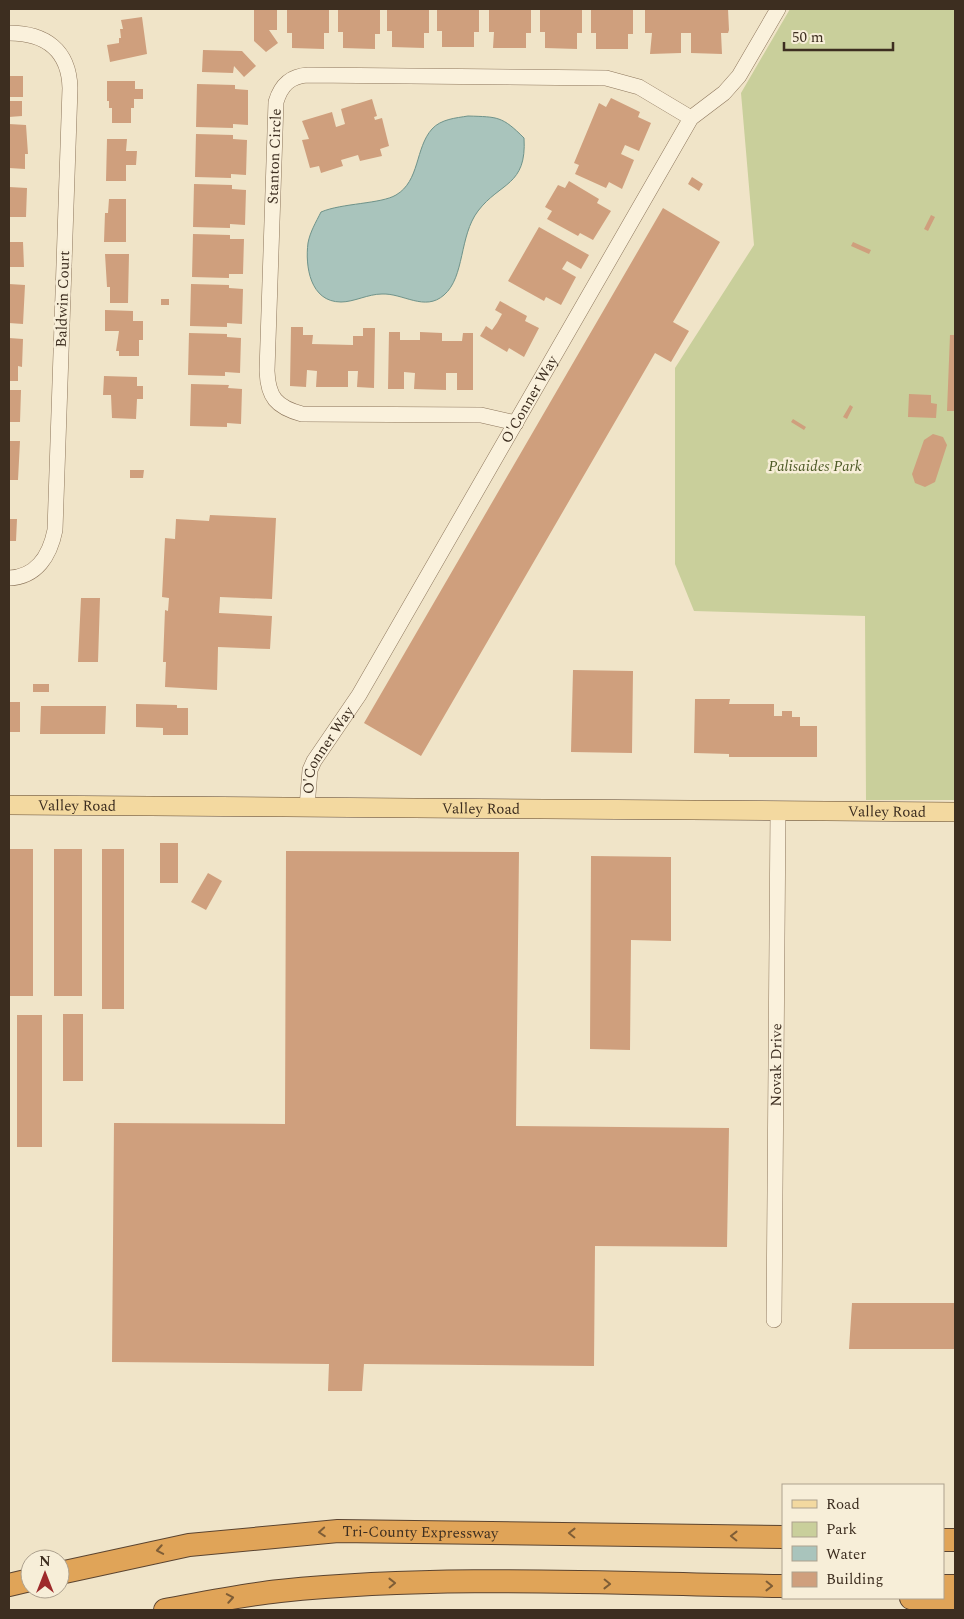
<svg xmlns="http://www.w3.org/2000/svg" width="964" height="1619" font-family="Spectral,serif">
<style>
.green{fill:#c9cf9b}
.water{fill:#a9c4bc;stroke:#6f938a}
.building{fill:#cf9f7d}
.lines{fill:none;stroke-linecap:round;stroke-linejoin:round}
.minor-casing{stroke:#8d765c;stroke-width:16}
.major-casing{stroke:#5b4430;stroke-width:20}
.highway-casing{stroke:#5b4430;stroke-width:24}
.minor{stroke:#faf1dc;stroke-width:15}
.major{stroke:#f3d9a0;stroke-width:19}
.highway{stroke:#e0a458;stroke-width:22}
.oneway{stroke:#7e5d36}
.labels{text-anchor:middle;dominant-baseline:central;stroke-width:5;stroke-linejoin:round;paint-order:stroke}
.street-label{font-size:15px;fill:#3d2e20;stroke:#f7eed8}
.park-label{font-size:15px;font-style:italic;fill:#4d5a26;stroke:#f7eed8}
</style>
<rect width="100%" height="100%" fill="#f0e4c8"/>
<path class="green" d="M790 9H955V800H866L865 616 694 611 675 564V368L754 245 741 93Z"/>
<path class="water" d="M468 116C498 117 502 116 524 138 527 186 500 182 478 211 459 236 465 277 444 295 425 312 403 293 382 294 368 294 354 302 341 302 310 302 305 266 308 243 310 232 316 222 321 212 342 203 381 204 396 195 420 181 415 148 432 129 441 119 456 118 468 116Z"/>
<path class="building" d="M254 9H277V30H269L278 43 266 52 254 41Z
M287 9H329V33H324V49L292 48V33H287Z
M338 9H380V34H375V49L343 48V32H338Z
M387 9H429V33H424V48L392 47V31H387Z
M437 9H479V32H474V47H442V31H437Z
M489 9H531V33H526V48H493L494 32H489Z
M540 9H582V33H577V49L545 48V32H540Z
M591 9H633V34H628V49H596V33H591Z
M645 9H728L729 30 728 33H721L722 54 691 53V33H681V53L650 54 652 33H645Z
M142 17 147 54 110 62 107 45 119 43V38H121L120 29H123L121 20Z
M203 50 242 51 256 66 244 77 234 66 233 73 202 72Z
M9 76H23V97H9Z
M107 81H135V89H143V99H134V108H131V123H112V108H109V101H107Z
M197 84 235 85V89L248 90V125L233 124V128L196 127Z
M611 98 640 112 638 117 651 123 639 151 625 145 621 154 634 160 622 189 609 182 606 188 575 174 579 165 574 163 599 103 606 107Z
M372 99 377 116 374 117 375 120 382 118 389 146 380 149 382 156 360 161 358 155 341 160 343 166 321 173 319 166 310 168 302 140 309 139 302 121 332 112 336 127 345 124 341 109Z
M9 101H22V116L9 117Z
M9 124 26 125 28 154H25V169L9 168Z
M196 134 233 135V139L247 140 246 175 231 174V178L195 177Z
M107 139H127L126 151H137L136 165H126V181H106Z
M692 177 703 184 699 191 688 184Z
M569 181 599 199 597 203 611 211 593 240 580 233 578 236 547 219 552 211 545 207 558 185 565 188Z
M194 184 232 185V189L246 190 245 225 230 224V228L193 227Z
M9 187 27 188 26 217H9Z
M109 199H126V242H104L105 213H108Z
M663 208 720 242 673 322 689 331 671 362 655 353 421 756 364 723Z
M931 215 935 217 928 231 924 229Z
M539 227 589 255 581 269 567 261 562 269 576 277 561 305 546 297 544 301 508 281Z
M193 234 230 235V239H244L243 274H229V278L192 277Z
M9 242H23L24 267H9Z
M853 242 871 250 869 254 851 246Z
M105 254H129L128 303H110V287H107Z
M9 284 25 285 23 324 9 323Z
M191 284 229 285V288L243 289 242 324 227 323V327L190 326Z
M161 299H169V305H161Z
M500 301 527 316 525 321 539 328 524 357 509 348 507 352 480 336 486 326 492 330 497 323 502 314 495 310Z
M105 310 133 311V321H143V340H139V356H119V351H116L119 331H105Z
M291 327H303V335H313L312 344 353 345V336H363V328H375L374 388 357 387 358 371H348V387H316L317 371 307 370 306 387 290 386Z
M389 332H400V340H420V332L442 333V341H462L463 333H473V390H457V373H446V390L414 389 415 373 404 372V389H388Z
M189 333 227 334V337L241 338 240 373 225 372V376L188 375Z
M950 335H955V411H947Z
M9 338 23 339 22 367 18 366V381H9Z
M104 376 137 377V386H143V399H137L136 419 112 418 111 395H103Z
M191 384 229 385 228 388 242 389 241 424 227 423V427L190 426Z
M9 390H21L20 422H9Z
M909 394 931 395V403L937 404 936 418 908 417Z
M850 405 853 407 847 419 843 417Z
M793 419 806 427 804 430 791 422Z
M933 434 943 437 947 445 935 482 925 487 915 483 912 474 924 440Z
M9 441H20L18 480H9Z
M130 470H144L143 478H130Z
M210 515 276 518 272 599 220 597 219 613 272 616 270 649 218 647 217 690 165 687 166 662H163L165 610 168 611 169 598 162 597 165 538 175 539 176 519 209 521Z
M9 519H17L16 541H9Z
M81 598H100L98 662H78Z
M573 670 633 671 632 753 571 752Z
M33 684H49V692H33Z
M695 699H730L729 704H774V716H782V711H792V717H800V726H817V757H729V754L694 753Z
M9 702H20V732H9Z
M136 704 177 705V708H188V735H163V728L136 727Z
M41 706H106L105 734H40Z
M160 843H178V883H160Z
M9 849H33V996H9Z
M54 849H82V996H54Z
M102 849H124V1009H102Z
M286 851 519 852 516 1126 729 1128 727 1247 595 1246 594 1366 364 1364 362 1391H328L329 1364 112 1362 114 1123 285 1124Z
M591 856 671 857V941L631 940 630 1050 590 1049Z
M208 873 222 881 206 910 191 902Z
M63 1014H83V1081H63Z
M17 1015H42V1147H17Z
M852 1303H955V1349H849Z"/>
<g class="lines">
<defs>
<g id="minor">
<path d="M9 33C45 33 69 50 70 88L55 530C50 555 37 577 9 578"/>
<path id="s1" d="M516 423 481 415 302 414C276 407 268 397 267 371L276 102C281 85 290 76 308 75L606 78 639 87 691 118"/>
<path id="s2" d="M307 807 310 770 314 761 359 695 691 118 724 93 739 76 778 9"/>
<path id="s3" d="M774 1320 778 811"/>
</g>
<g id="major">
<path id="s4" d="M9 805 955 812"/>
</g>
<g id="highway">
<path d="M943 1540H955"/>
<path id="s5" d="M60 1573 189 1545 338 1531 783 1537"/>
<path d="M9 1585 30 1580"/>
<path d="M943 1586H955"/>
<path d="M911 1598 929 1604 955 1605"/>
<path d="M165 1610C203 1603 242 1595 280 1591 447 1574 616 1584 783 1586"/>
</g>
</defs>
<use href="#minor" class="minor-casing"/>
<use href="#major" class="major-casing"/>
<use href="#highway" class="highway-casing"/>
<use href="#minor" class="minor"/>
<use href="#major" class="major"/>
<use href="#highway" class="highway"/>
</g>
<defs><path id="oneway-chevron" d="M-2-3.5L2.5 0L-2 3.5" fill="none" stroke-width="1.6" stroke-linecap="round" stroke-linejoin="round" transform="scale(1.25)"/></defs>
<g class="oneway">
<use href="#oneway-chevron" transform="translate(322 1532) rotate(176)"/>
<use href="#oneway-chevron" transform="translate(572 1533) rotate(-179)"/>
<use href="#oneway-chevron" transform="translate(734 1536) rotate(-179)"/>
<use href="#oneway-chevron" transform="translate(160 1550) rotate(170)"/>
<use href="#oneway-chevron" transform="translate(392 1583) rotate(-1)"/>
<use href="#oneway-chevron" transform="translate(607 1584) rotate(1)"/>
<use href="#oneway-chevron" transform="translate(769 1586) rotate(1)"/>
<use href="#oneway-chevron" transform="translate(230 1598) rotate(-10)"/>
</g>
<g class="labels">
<g class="street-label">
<text stroke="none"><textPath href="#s1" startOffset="491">Stanton Circle</textPath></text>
<text transform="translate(63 299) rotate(-88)">Baldwin Court</text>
<text stroke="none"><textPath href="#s2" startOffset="468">O'Conner Way</textPath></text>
<text stroke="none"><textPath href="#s2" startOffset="62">O'Conner Way</textPath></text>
<text stroke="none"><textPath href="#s4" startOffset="68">Valley Road</textPath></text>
<text stroke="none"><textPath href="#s4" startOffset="472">Valley Road</textPath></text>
<text stroke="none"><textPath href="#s4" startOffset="878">Valley Road</textPath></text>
<text stroke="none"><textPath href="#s3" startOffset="255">Novak Drive</textPath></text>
<text stroke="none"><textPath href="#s5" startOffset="364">Tri-County Expressway</textPath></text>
</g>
<g class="park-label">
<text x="815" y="466">Palisaides Park</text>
</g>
</g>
<rect width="964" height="1619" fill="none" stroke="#3d2e20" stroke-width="20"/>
<rect x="782" y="1484" width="162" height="115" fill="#f7eed8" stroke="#ada18e"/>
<rect x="792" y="1500" width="25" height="8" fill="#f3d9a0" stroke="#ada18e"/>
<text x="826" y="1509" font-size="15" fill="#3d2e20">Road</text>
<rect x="792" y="1522" width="25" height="15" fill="#c9cf9b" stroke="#ada18e"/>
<text x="826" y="1534" font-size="15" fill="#3d2e20">Park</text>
<rect x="792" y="1546" width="25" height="15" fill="#a9c4bc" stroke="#ada18e"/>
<text x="826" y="1559" font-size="15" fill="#3d2e20">Water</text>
<rect x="792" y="1572" width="25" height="15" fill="#cf9f7d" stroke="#ada18e"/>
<text x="826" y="1584" font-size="15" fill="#3d2e20">Building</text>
<g transform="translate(45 1574)"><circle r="24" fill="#f7eed8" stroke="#ada18e"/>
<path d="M0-4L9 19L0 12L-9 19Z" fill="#9e2a2b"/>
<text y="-8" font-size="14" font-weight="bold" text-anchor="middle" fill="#3d2e20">N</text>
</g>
<path d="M784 42v8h109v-8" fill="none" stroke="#3d2e20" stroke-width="2.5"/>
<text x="792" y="42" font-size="15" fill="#3d2e20" stroke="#f7eed8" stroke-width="4" paint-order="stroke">50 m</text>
</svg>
